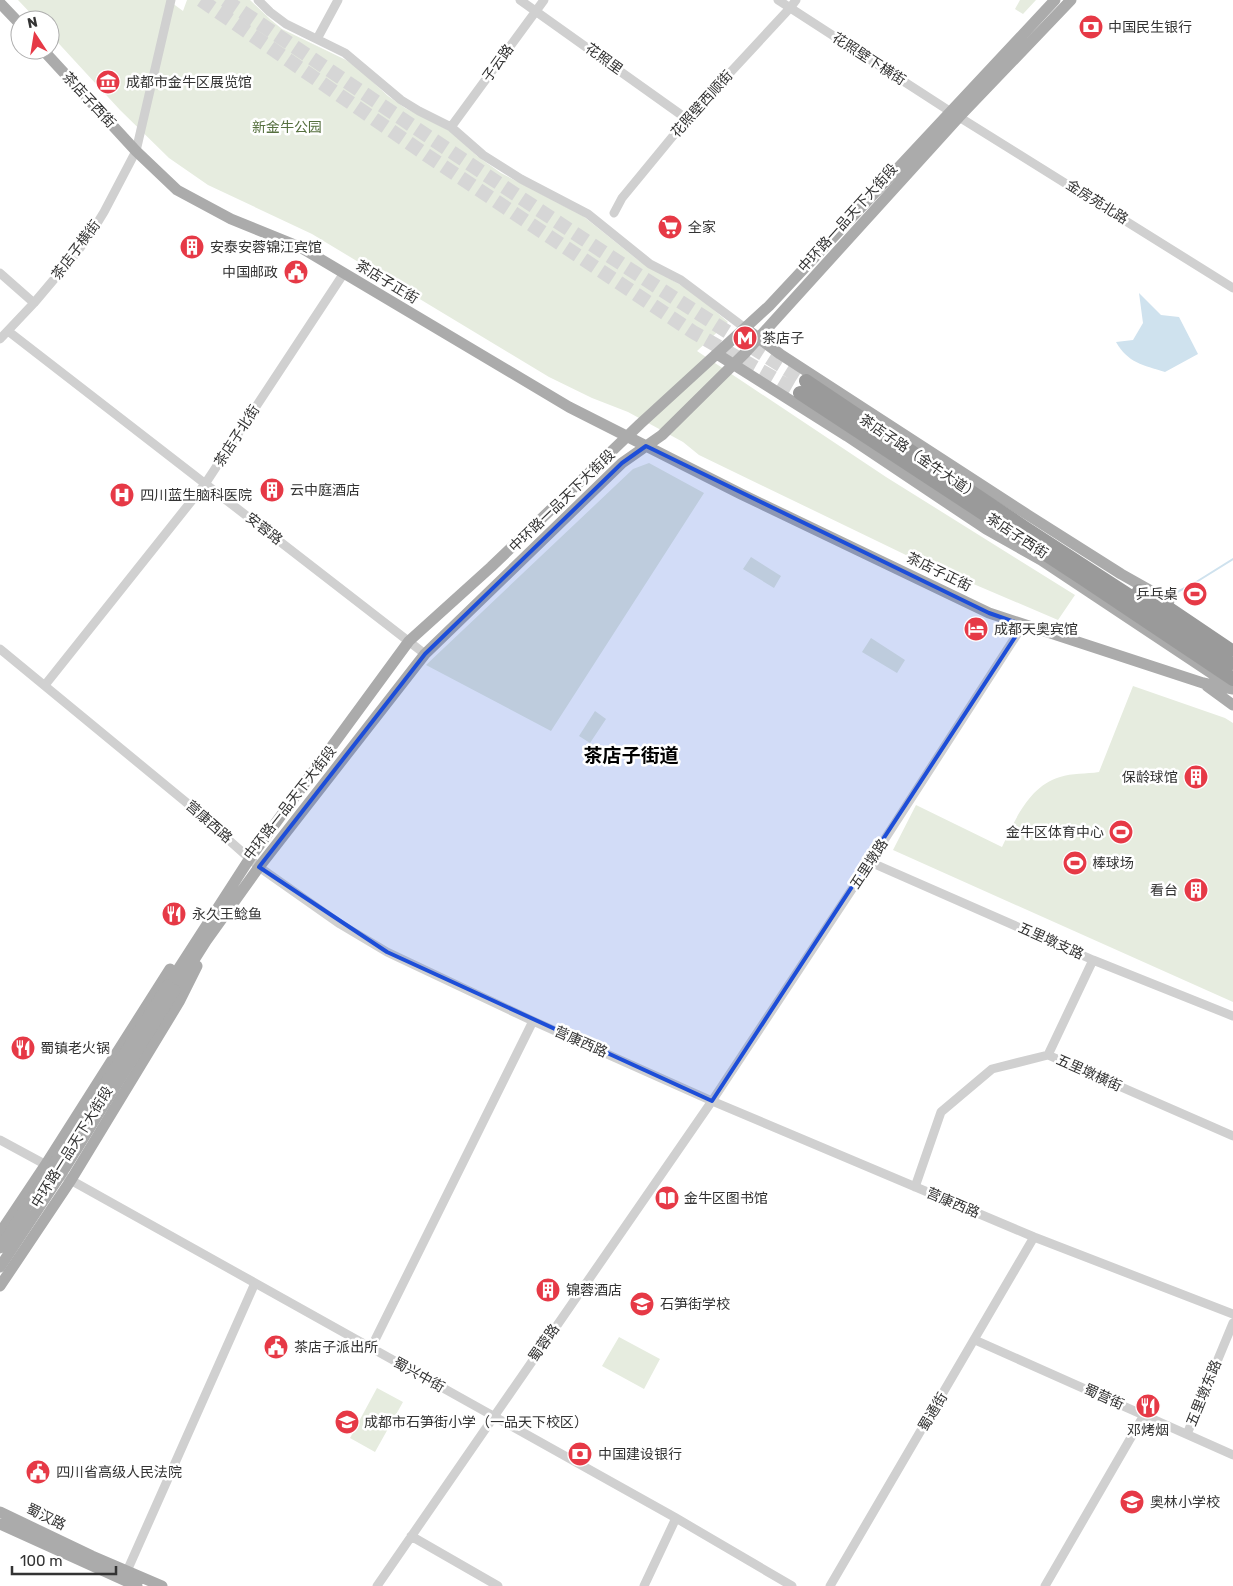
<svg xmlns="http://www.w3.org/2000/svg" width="1233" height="1586" font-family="Rubik,'Noto Sans SC',sans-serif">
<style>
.green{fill:#e6ecdf}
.water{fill:#cfe2ee}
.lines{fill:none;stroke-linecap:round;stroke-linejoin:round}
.stream{stroke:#cfe2ee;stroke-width:2}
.highway-tunnel{stroke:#d6d6d6;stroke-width:14;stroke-dasharray:14 7;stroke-linecap:butt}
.minor{stroke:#d0d0d0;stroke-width:9}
.major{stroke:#ababab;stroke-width:11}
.highway{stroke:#9a9a9a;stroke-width:14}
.major-bridge{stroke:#ababab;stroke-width:11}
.marked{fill:#1d4ed8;fill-opacity:0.2;stroke:#1d4ed8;stroke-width:4;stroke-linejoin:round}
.labels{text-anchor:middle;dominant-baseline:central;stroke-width:5;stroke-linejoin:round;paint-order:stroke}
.poi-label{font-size:14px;fill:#333;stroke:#fff;text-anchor:start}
.street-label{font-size:14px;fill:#333;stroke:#fff}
.park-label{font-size:14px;fill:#56703f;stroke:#fff}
.district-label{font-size:19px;font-weight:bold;fill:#000;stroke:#fff}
</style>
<rect width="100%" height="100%" fill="#fff"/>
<path class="green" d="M18 0H168L183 11 187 0H250L271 20 282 29 346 60 360 70 388 96 405 108 450 131 477 156 501 173 583 216 638 260 694 293 728 322 697 351 886 477 1075 595 1058 620 908 556 699 455 683 442 628 412 592 398 549 377 312 234 208 185 169 158 120 110 50 34V20H37Z
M1020 0H1036L1023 14 1015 9Z
M649 463 704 493 551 731 426 665 633 469Z
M751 557 781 576 774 588 743 569Z
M871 638 905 660 897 673 862 652Z
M1133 686 1225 718 1233 723V1002L893 850 916 805 1002 847C1015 820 1029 786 1060 777 1072 773 1086 774 1099 772Z
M595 711 606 719 590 743 579 736Z
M619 1337 660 1359 644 1389 602 1366Z
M377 1388 403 1402 375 1452 350 1438Z"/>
<path class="water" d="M1139 293 1161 315 1179 317 1198 354 1165 372C1143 365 1128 363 1116 342L1133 340 1143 323Z"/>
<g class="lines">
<path class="stream" d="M1177 592 1193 584 1233 559"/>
<path class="highway-tunnel" d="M201 0 428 156 693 332 800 393
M225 0C417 129 609 259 806 381"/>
<path class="minor" d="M258 0 270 12 286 24 345 53 401 100 419 111 451 127 483 155 521 179 588 214 650 264 681 280 745 328
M520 0 687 119
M778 0 951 112 1233 288
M317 39 338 0
M451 127 544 0
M614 213 622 198 687 119 790 8 796 0
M0 273 34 303
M8 331 425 654
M0 339 34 303 77 252 93 230 104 212 136 151 171 0
M0 649 187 803 259 867 340 924 387 952 533 1021 712 1101 1034 1237 1233 1314
M45 685 205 484 344 273
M870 862 1093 960 1233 1016
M1048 1055 1093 960
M0 1140 50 1167
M67 1178 676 1518 792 1586
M915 1187 941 1112 992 1069 1048 1055 1233 1136
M975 1340 1233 1455
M371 1348 533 1021
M1187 1434 1233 1323
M411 1536 498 1586
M127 1571 255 1283
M377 1586 712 1101 870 862 1023 625
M644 1586 676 1518
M830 1586 1034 1237
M1045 1586 1144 1415"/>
<path class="major" d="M0 3 20 24
M43 50 136 151 177 190 231 219 300 247 569 407 741 494 989 613 1203 683 1233 689
M745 328 780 354 1028 515 1121 574 1169 601
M717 354 847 436 986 529 1041 560 1232 687
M1207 686 1233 705
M168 985 250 858 409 641 491 567 640 424 769 306 1055 0
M175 990 206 941 259 867 425 654 622 463 662 435 745 353 959 117 1071 0
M0 1233 46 1164 170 969
M0 1286 71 1180 179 1002 197 966
M0 1512 92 1556 162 1586
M0 1524 137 1586"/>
<path class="highway" d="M806 381 1025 528 1233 663
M800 393 1085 580 1233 679
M1139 591 1165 606 1230 650"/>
<path class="major-bridge" d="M0 1248 168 985
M0 1267 65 1168 175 990"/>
</g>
<path class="marked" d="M646 446 989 613 1023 625 712 1101 387 952 259 867 425 654 622 463Z"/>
<defs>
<symbol id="bank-disc" viewBox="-11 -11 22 22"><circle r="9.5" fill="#e63946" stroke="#fff"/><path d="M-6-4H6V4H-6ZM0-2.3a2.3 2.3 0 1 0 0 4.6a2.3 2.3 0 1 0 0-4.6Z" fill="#fff"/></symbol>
<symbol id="museum-disc" viewBox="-11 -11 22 22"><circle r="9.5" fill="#e63946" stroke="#fff"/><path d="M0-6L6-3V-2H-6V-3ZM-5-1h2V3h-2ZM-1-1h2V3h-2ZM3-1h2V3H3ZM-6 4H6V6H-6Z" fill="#fff"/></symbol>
<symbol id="supermarket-disc" viewBox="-11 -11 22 22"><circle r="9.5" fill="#e63946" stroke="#fff"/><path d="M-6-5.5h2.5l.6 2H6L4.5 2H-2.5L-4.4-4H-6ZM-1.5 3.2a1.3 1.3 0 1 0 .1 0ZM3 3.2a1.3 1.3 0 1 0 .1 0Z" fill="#fff"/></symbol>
<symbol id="building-disc" viewBox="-11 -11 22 22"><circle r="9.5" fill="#e63946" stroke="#fff"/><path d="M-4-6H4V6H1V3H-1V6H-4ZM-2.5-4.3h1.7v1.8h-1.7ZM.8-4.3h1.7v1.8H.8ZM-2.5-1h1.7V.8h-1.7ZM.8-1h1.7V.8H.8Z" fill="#fff"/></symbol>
<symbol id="civic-disc" viewBox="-11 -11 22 22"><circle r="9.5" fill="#e63946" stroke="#fff"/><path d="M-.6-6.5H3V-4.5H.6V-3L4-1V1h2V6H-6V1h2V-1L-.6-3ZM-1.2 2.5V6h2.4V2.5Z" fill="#fff"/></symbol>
<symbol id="metro-disc" viewBox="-11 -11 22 22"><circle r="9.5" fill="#e63946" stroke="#fff"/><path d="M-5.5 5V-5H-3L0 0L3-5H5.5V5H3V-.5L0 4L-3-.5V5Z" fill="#fff"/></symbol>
<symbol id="hospital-disc" viewBox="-11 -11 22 22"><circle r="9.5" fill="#e63946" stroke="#fff"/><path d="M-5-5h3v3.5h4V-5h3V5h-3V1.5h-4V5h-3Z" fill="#fff"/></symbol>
<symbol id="stadium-disc" viewBox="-11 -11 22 22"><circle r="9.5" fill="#e63946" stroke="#fff"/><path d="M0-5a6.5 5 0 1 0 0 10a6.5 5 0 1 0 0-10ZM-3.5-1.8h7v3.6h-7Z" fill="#fff"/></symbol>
<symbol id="hotel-disc" viewBox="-11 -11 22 22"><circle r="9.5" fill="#e63946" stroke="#fff"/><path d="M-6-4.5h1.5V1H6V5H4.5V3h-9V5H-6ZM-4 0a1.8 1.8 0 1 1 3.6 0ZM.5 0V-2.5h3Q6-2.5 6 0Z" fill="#fff"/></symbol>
<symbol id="restaurant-disc" viewBox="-11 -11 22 22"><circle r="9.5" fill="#e63946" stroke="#fff"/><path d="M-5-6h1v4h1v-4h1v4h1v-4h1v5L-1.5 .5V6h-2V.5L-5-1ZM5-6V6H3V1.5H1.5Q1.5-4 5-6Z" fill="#fff"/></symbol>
<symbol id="library-disc" viewBox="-11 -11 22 22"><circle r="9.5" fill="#e63946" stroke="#fff"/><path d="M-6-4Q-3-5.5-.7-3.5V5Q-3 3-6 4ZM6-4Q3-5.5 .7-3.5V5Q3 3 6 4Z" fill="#fff"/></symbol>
<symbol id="school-disc" viewBox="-11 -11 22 22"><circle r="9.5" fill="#e63946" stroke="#fff"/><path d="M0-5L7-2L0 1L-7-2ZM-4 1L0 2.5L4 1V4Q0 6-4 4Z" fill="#fff"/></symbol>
</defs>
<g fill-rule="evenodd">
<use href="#bank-disc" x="1077" y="13" width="28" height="28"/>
<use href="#museum-disc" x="94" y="68" width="28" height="28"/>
<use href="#supermarket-disc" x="656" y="213" width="28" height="28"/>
<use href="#building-disc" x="178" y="233" width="28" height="28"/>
<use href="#civic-disc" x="282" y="258" width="28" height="28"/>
<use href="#metro-disc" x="731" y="324" width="28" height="28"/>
<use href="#building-disc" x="258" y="476" width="28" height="28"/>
<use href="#hospital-disc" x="108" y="481" width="28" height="28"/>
<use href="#stadium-disc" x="1181" y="580" width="28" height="28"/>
<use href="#hotel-disc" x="962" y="615" width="28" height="28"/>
<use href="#building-disc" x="1182" y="763" width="28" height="28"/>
<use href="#stadium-disc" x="1107" y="818" width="28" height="28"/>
<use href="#stadium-disc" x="1061" y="849" width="28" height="28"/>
<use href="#building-disc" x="1182" y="876" width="28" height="28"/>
<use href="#restaurant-disc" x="160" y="900" width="28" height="28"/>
<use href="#restaurant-disc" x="9" y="1034" width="28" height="28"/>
<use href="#library-disc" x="653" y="1184" width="28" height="28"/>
<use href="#building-disc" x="534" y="1276" width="28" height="28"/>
<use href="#school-disc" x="628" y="1290" width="28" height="28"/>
<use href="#civic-disc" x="262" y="1333" width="28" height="28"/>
<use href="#restaurant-disc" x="1134" y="1392" width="28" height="28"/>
<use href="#school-disc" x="333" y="1408" width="28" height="28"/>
<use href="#bank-disc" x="566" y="1440" width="28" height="28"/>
<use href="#civic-disc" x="24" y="1458" width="28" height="28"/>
<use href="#school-disc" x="1118" y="1488" width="28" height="28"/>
</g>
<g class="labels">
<g class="poi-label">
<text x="1108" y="27">中国民生银行</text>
<text x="126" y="82">成都市金牛区展览馆</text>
<text x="688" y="227">全家</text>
<text x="210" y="247">安泰安蓉锦江宾馆</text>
<text x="278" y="272" text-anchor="end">中国邮政</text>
<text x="762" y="338">茶店子</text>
<text x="290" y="490">云中庭酒店</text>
<text x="140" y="495">四川蓝生脑科医院</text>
<text x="1178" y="594" text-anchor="end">乒乓桌</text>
<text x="994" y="629">成都天奥宾馆</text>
<text x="1178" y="777" text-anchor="end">保龄球馆</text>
<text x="1104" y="832" text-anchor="end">金牛区体育中心</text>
<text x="1092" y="863">棒球场</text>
<text x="1178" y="890" text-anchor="end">看台</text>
<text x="192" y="914">永久王鲶鱼</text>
<text x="40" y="1048">蜀镇老火锅</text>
<text x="684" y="1198">金牛区图书馆</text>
<text x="566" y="1290">锦蓉酒店</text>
<text x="660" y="1304">石笋街学校</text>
<text x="294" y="1347">茶店子派出所</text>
<text x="364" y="1422">成都市石笋街小学（一品天下校区）</text>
<text x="1148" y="1430" text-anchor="middle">邓烤烟</text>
<text x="598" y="1454">中国建设银行</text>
<text x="56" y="1472">四川省高级人民法院</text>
<text x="1150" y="1502">奥林小学校</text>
</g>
<g class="street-label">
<text transform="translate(604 59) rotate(36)">花照里</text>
<text transform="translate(869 59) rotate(33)">花照壁下横街</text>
<text transform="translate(498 63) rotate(-54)">子云路</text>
<text transform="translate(89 100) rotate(47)">茶店子西街</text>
<text transform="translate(702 104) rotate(-48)">花照壁西顺街</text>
<text transform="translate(1097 202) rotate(32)">金房苑北路</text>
<text transform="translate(848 218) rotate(-48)">中环路一品天下大街段</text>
<text transform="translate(76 250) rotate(-53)">茶店子横街</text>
<text transform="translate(387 282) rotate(31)">茶店子正街</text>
<text transform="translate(237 436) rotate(-57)">茶店子北街</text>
<text transform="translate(919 457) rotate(34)">茶店子路（金牛大道）</text>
<text transform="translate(562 501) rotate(-44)">中环路一品天下大街段</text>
<text transform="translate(264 529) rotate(38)">安蓉路</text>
<text transform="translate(1017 536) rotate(33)">茶店子西街</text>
<text transform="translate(939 572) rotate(26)">茶店子正街</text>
<text transform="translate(290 803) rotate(-52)">中环路一品天下大街段</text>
<text transform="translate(209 822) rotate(41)">营康西路</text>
<text transform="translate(869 864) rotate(-57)">五里墩路</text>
<text transform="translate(1051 941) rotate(24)">五里墩支路</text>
<text transform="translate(581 1042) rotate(24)">营康西路</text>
<text transform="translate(1089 1073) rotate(24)">五里墩横街</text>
<text transform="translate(72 1147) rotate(-58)">中环路一品天下大街段</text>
<text transform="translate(953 1203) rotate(23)">营康西路</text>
<text transform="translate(544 1343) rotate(-55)">蜀蓉路</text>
<text transform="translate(419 1375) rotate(29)">蜀兴中街</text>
<text transform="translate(1204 1393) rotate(-68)">五里墩东路</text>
<text transform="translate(1104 1397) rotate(24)">蜀营街</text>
<text transform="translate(933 1412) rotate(-59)">蜀通街</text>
<text transform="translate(46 1517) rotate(26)">蜀汉路</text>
</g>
<g class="park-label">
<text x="287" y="127">新金牛公园</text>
</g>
<g class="district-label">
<text x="631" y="755">茶店子街道</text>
</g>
</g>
<g transform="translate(35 35) rotate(348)"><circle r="24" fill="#ffffff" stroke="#adadad"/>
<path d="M0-4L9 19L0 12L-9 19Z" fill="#e63946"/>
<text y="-8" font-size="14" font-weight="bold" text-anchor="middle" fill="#333333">N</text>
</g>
<path d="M12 1566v8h104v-8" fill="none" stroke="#333333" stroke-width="2.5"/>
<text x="20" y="1566" font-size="15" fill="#333333" stroke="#ffffff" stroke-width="4" paint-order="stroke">100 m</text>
</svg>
